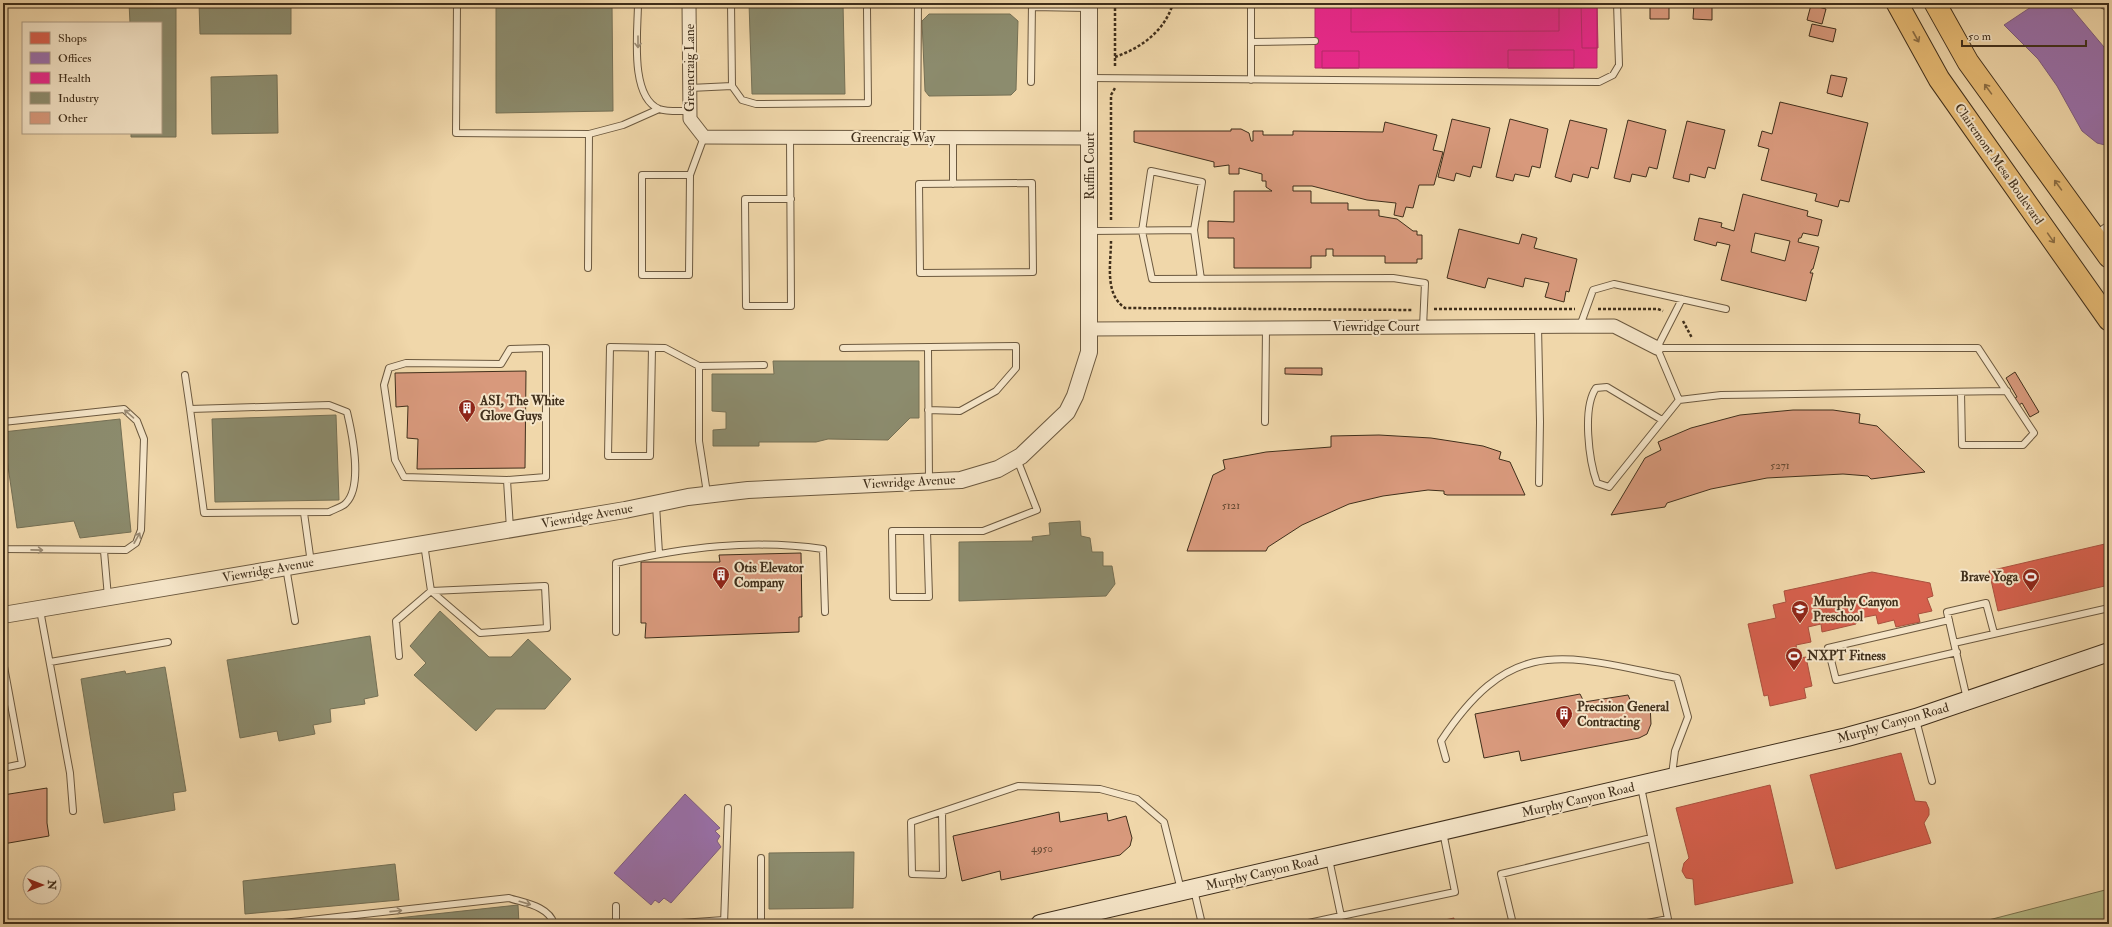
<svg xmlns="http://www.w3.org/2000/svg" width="2112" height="927" font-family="'IM FELL Double Pica',serif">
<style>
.green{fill:#b8be8a;stroke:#7c7652}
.shops{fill:#d6604d;stroke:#a9513e}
.offices{fill:#9970ab;stroke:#7e5c80}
.health{fill:#e7298a;stroke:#b52b69}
.industry{fill:#8c8c6e;stroke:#757055}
.building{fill:#d8997c;stroke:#402f1b;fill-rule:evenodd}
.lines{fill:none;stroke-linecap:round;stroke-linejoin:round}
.service-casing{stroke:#6c593f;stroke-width:8}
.minor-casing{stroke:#6c593f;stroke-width:15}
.tertiary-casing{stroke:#6c593f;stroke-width:18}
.secondary-casing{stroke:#402f1b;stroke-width:20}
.primary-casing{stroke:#402f1b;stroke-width:23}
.path{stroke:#402f1b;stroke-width:2.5;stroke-dasharray:3 2;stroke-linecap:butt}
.service{stroke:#f5e5c8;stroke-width:6}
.minor{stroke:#f5e5c8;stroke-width:13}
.tertiary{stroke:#f5e5c8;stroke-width:16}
.secondary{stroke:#f5e5c8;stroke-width:18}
.primary{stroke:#e8bc75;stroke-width:21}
.oneway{stroke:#8c6e44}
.oneway2{stroke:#9a8a72}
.labels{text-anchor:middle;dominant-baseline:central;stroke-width:4;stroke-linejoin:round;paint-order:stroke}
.number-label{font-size:11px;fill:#664a33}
.street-label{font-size:13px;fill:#402f1b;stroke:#f5e5c8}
.poi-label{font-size:13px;font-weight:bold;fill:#402f1b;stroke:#f5e5c8;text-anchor:start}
</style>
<rect width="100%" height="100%" fill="#f0d7aa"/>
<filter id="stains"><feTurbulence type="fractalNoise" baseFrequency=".005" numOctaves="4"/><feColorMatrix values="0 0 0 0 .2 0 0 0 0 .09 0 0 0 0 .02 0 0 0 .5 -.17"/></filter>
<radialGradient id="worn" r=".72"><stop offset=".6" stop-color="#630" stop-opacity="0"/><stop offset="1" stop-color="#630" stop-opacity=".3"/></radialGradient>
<path class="green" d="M2109 889V924H1973Z"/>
<path class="shops" d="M2109 543V585L1998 611 1989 571Z
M1872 572 1930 583 1933 596 1927 598 1932 611 1918 614 1920 622 1896 627 1894 620 1878 624 1876 615 1855 619 1856 624 1822 632 1821 624 1808 627 1811 642 1796 645 1799 658 1806 657 1812 686 1804 688 1806 698 1770 706 1768 695 1764 696 1748 624 1776 618 1773 605 1786 602 1784 591Z
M1901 753 1915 801 1926 802 1929 809V815L1924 823 1931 843 1836 869 1810 775Z
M1770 785 1793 883 1695 905 1693 879 1686 878 1682 871 1684 863 1689 858 1676 808Z
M1454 918V922L1464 920 1465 924H1426Z"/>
<path class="offices" d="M2037 3H2067L2109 53V146L2097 143 2082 131 2057 86 2038 59 2004 25Z
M685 794 720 828 715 831 720 836 717 841 721 847 671 903 664 898 659 903 655 900 651 905 614 873Z"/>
<path class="health" d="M1315 3H1597V68H1315Z
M1351 3H1559V31L1351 32Z
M1581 3H1597L1598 48H1582Z
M1508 50H1574V68H1508Z
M1322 51H1359V68H1322Z"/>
<path class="industry" d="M129 3H176V137H131V133H161V23H130Z
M199 3H291V34H200Z
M496 3H612L613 111 496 113Z
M749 3H843L845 94H752Z
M929 14H1010L1018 21 1016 90 1011 95 929 96 925 91 922 21Z
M277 75 278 133 212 134 211 77Z
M773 361H919V418H910L888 440 828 439 816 442H759V446H713V430L726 429V412L712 411V374H774Z
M336 415 339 500 215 502 212 419Z
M120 419 131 532 80 538 74 521 17 528 3 432Z
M1080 521 1081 536 1090 538 1092 552H1103V566H1112L1115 584 1106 596 959 601V542L1033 541 1032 537 1050 535 1049 523Z
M440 611 489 657H511L528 639 571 679 545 709H496L476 731 414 675 426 663 410 646Z
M370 636 378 696 364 699 365 704 330 709 331 722 313 725 315 734 279 741 277 731 240 738 227 660Z
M165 667 186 791 173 793 175 810 104 823 81 679 125 671 126 674Z
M854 852 853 908 769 909V853Z
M395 864 399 900 245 914 243 881Z
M518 905 519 924H361V922Z"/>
<path class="building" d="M1650 3H1669V19H1650Z
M1694 3H1712V20L1693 19Z
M1811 5 1826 9 1822 24 1807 20Z
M1812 24 1836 29 1833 42 1809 36Z
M1831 75 1847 78 1842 97 1827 93Z
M1780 102 1868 123 1849 202 1840 200 1838 207 1815 201 1817 194 1761 180 1769 149 1758 146 1762 131 1772 134Z
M1452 119 1490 128 1481 168 1473 166 1470 177 1456 173 1454 181 1438 177Z
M1510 119 1548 129 1540 168 1532 166 1529 177 1515 174 1513 181 1496 177Z
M1570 120 1607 129 1598 169 1591 167 1588 178 1573 174 1571 182 1555 177Z
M1628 120 1666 130 1657 169 1649 167 1646 177 1632 174 1630 182 1614 178Z
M1687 121 1725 130 1715 169 1708 167 1705 178 1690 174 1689 182 1673 178Z
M1385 122 1437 135 1433 150 1443 152 1434 185H1419L1413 208 1406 207 1403 217 1394 215 1396 203 1367 200 1312 186H1293V191H1311V203H1348V210H1379V216L1397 219 1413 231H1417V235H1422V259H1417V263H1385V256H1333V249H1326V256H1311V268H1234V238H1208V221L1234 222V191H1272L1266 187V181H1262V174L1239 168V174H1229V165L1214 167V162L1134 142V131H1231V129H1241L1249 133 1251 141H1253V131H1263V135H1293V131L1383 132Z
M1743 194 1808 211 1807 216 1822 220 1818 236 1803 233 1801 238H1799L1798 242 1819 247 1813 269H1812L1810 273H1813L1806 301 1721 280 1730 245 1717 242 1716 246 1694 240 1699 218 1722 223 1721 227 1734 231ZM1755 233 1790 241 1785 261 1751 252Z
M1459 229 1519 244 1522 234 1537 238 1534 248 1577 259 1569 292 1566 291 1564 302 1545 297 1549 283 1525 278 1523 287 1488 278 1485 288 1447 278Z
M1285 368H1322V375L1285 374Z
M526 371 525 468 417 469 418 439 407 438 408 406 396 407 395 373Z
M2015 372 2039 412 2030 417 2022 403 2019 405 2015 398 2017 397 2006 378Z
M1793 410H1833L1860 414 1859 423 1877 426 1925 472 1871 479 1868 476 1843 474 1767 478 1711 489 1667 503 1665 507 1611 515 1645 458 1661 450 1658 442 1691 428 1740 415Z
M1379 435 1431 438 1483 446 1501 452 1499 459 1510 462 1525 495H1447L1444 494V491L1428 490 1383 496 1349 504 1302 525 1268 547 1266 551H1187L1213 475 1225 469 1223 460 1266 452 1331 447V436Z
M801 553 802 617H799V632L645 638 646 623H641V562H720L719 555Z
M1580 694 1584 702 1628 695 1632 704H1650L1651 724 1647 734 1639 738 1521 761 1519 751 1484 758 1475 714Z
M47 788V823L49 836 3 844V795Z
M1059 812 1060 822 1107 813 1108 821 1126 816 1132 838 1130 846 1120 855 1001 880 1000 871 962 881 953 836Z"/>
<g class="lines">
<defs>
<path id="service" d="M457 3 456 133 589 134 623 125 659 109
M638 3C638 30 629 96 659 109 667 112 681 111 690 111
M1251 3V80
M2099 3 2109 8
M1032 7 1088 8
M1251 42 1315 41
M1089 78 1599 82 1613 75 1619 65 1617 3
M1031 82 1032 3
M732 86 742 100 756 104 868 103 867 9
M690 88 732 86 731 3
M790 137 791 306H746L745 199H791
M917 138 918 3
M953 138V184
M690 175H642V275H689L690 175 704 137
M1032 183 1033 272 920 273 919 184Z
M1090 231 1194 230
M588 268 589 134
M1201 279 1194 230 1202 182 1151 171 1142 231 1152 279 1393 278 1425 283 1423 327
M1538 326 1540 422 1539 483
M1580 326 1593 290 1614 284 1726 309
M652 348 650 456H608L610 347 665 348 699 366
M843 348 1016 346V368L996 391 960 411 928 410
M928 348 929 481
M1657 348H1978L2034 433 2023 445H1962L1961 392
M185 375 190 409
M1679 400 1657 348 1682 299
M329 405 347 412C352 433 363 486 346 503 343 507 334 509 329 512L204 513 190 409Z
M1662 420 1607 387 1596 388C1582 408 1589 461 1597 483L1609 487 1679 400 1721 395 2007 391
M3 422 124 409 137 421 144 439 141 530 136 543 126 550 4 549 3 543
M1265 422 1266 328
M507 480 546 477V348L510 349 501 364 406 363 389 368 384 385 395 460 404 477 507 480 510 529
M707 493 699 441V366L764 365
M656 505 659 553
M304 513 311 563
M927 531 929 597H893L892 531H983L1037 510 1017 459
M104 551 108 597
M286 567 295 621
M40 610 70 773 73 811
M1949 620 1828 648 1836 680 1957 652
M616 632V563C686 547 751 539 823 549L825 612
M1954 643 1947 612 1986 603 1994 633
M399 656 396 621 431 591 545 586 547 628 480 633 431 591 424 544
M3 661 22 764 3 768
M50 662 168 642
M1967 699 1954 643 2109 608
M1916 720 1932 781
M1446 759 1441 741C1513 632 1565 656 1677 678L1688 717 1675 751 1672 775
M1641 787 1668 919 1642 924
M942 812 943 875 912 874 911 822 1018 786 1100 789 1137 799 1164 822 1181 890
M761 858V924
M1329 859 1341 916 1455 892 1443 832
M1194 890 1202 924
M616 906V924
M274 924 509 898C524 903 549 906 554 924
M666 924 724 920
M724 924 728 808
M1304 924 1341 916
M1513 924 1501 874 1651 838"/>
<path id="minor" d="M689 3 690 119 704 137 1090 138
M1090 329 1614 326 1657 348"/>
<path id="tertiary" d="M2097 239 2109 231
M3 615 625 510 688 497 748 490 961 480 998 469 1021 456 1067 412 1075 396 1089 352V3"/>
<path id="secondary" d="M1040 924 1847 737 1916 718 2109 652"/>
<path id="primary" d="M1897 3 1939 79 2109 320
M1935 3 1968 62 2109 257"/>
</defs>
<use href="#service" class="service-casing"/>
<use href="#minor" class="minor-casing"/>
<use href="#tertiary" class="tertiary-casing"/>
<use href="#secondary" class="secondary-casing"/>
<use href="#primary" class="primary-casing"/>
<path class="path" d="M1115 3V67
M1115 57C1141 48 1165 31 1173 3
M1111 220V95L1115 88
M1111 241C1111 263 1104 294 1125 308L1413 310
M1434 309H1575
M1598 309H1658L1663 311
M1683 321 1692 338"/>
<use href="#service" class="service"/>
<use href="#minor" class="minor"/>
<use href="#tertiary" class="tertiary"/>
<use href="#secondary" class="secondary"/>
<use href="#primary" class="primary"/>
</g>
<defs><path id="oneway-shaft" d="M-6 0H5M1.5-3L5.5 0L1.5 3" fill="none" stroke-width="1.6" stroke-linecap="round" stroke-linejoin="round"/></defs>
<g class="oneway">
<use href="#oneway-shaft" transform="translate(1916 37) rotate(61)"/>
<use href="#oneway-shaft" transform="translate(1988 89) rotate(-126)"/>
<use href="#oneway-shaft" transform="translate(2058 185) rotate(-126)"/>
<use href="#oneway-shaft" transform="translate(2051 238) rotate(55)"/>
</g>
<g class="oneway2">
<use href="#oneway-shaft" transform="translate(638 42) rotate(90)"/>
<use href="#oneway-shaft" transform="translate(129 414) rotate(-139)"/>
<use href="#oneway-shaft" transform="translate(137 538) rotate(-61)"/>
<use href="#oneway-shaft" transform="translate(37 550) rotate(1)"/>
<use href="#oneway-shaft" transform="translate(525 903) rotate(16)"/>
<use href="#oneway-shaft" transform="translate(396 911) rotate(-6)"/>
</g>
<defs>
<symbol id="building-pin" viewBox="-11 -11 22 30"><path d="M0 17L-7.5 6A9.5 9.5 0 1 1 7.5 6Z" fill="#8f2418" stroke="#f5e5c8"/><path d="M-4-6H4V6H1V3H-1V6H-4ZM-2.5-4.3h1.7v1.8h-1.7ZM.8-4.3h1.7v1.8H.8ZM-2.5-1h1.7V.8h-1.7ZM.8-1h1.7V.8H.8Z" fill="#fff"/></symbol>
<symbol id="stadium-pin" viewBox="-11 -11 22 30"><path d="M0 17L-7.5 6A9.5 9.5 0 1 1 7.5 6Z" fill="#8f2418" stroke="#f5e5c8"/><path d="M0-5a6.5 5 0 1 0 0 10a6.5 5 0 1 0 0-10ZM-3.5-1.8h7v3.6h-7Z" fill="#fff"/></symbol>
<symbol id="school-pin" viewBox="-11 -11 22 30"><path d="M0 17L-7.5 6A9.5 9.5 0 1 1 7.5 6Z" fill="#8f2418" stroke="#f5e5c8"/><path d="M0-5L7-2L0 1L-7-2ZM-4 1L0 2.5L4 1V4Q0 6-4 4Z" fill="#fff"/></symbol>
</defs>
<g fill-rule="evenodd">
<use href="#building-pin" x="457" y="398" width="20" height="27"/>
<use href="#building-pin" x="711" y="565" width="20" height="27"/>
<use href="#stadium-pin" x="2021" y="567" width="20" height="27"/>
<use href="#school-pin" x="1790" y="599" width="20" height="27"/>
<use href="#stadium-pin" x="1784" y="646" width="20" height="27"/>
<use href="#building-pin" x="1554" y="704" width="20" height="27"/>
</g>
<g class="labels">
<g class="number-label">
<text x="1780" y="465">5271</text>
<text x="1231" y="505">5121</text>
<text x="1042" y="848">4950</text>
</g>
<g class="street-label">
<text transform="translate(690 68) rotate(-90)">Greencraig Lane</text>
<text x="893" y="138">Greencraig Way</text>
<text transform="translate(1999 164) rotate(55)">Clairemont Mesa Boulevard</text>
<text transform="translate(1090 166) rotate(-90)">Ruffin Court</text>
<text x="1376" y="327">Viewridge Court</text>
<text transform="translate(909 482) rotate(-3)">Viewridge Avenue</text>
<text transform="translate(587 516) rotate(-10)">Viewridge Avenue</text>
<text transform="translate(268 570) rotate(-10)">Viewridge Avenue</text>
<text transform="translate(1893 723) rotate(-16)">Murphy Canyon Road</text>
<text transform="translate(1578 800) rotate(-13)">Murphy Canyon Road</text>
<text transform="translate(1262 873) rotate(-13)">Murphy Canyon Road</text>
</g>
<g class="poi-label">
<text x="480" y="401">ASI, The White<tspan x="480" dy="15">Glove Guys</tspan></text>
<text x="734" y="568">Otis Elevator<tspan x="734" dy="15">Company</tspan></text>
<text x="2018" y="577" text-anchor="end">Brave Yoga</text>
<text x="1813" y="602">Murphy Canyon<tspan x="1813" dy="15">Preschool</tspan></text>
<text x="1807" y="656">NXPT Fitness</text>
<text x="1577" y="707">Precision General<tspan x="1577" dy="15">Contracting</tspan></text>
</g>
</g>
<rect width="2112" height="927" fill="none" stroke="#f0d7aa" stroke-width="16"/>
<rect x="4" y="4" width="2104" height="919" fill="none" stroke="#402f1b" stroke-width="2"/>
<rect x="8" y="8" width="2096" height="911" fill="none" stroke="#402f1b"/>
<rect x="22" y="22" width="140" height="112" fill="#f5e5c8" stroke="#ad9c83"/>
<rect x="30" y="32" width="20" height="12" fill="#d6604d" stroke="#ad9c83"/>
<text x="58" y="42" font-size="12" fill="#402f1b">Shops</text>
<rect x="30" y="52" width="20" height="12" fill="#9970ab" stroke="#ad9c83"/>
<text x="58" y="62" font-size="12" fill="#402f1b">Offices</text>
<rect x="30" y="72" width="20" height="12" fill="#e7298a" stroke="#ad9c83"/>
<text x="58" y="82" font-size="12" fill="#402f1b">Health</text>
<rect x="30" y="92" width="20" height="12" fill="#8c8c6e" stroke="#ad9c83"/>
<text x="58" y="102" font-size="12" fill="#402f1b">Industry</text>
<rect x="30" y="112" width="20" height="12" fill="#d8997c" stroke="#ad9c83"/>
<text x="58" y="122" font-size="12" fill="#402f1b">Other</text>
<g transform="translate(42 885) rotate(90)"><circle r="19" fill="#f5e5c8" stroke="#ad9c83"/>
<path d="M0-3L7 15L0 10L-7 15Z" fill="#8f2418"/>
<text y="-6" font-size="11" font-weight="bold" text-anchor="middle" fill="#402f1b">N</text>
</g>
<path d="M1962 40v6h124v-6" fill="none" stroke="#402f1b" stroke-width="2"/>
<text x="1968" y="40" font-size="12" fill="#402f1b" stroke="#f5e5c8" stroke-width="3" paint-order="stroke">50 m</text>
<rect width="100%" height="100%" filter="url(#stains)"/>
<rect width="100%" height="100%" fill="url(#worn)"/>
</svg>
